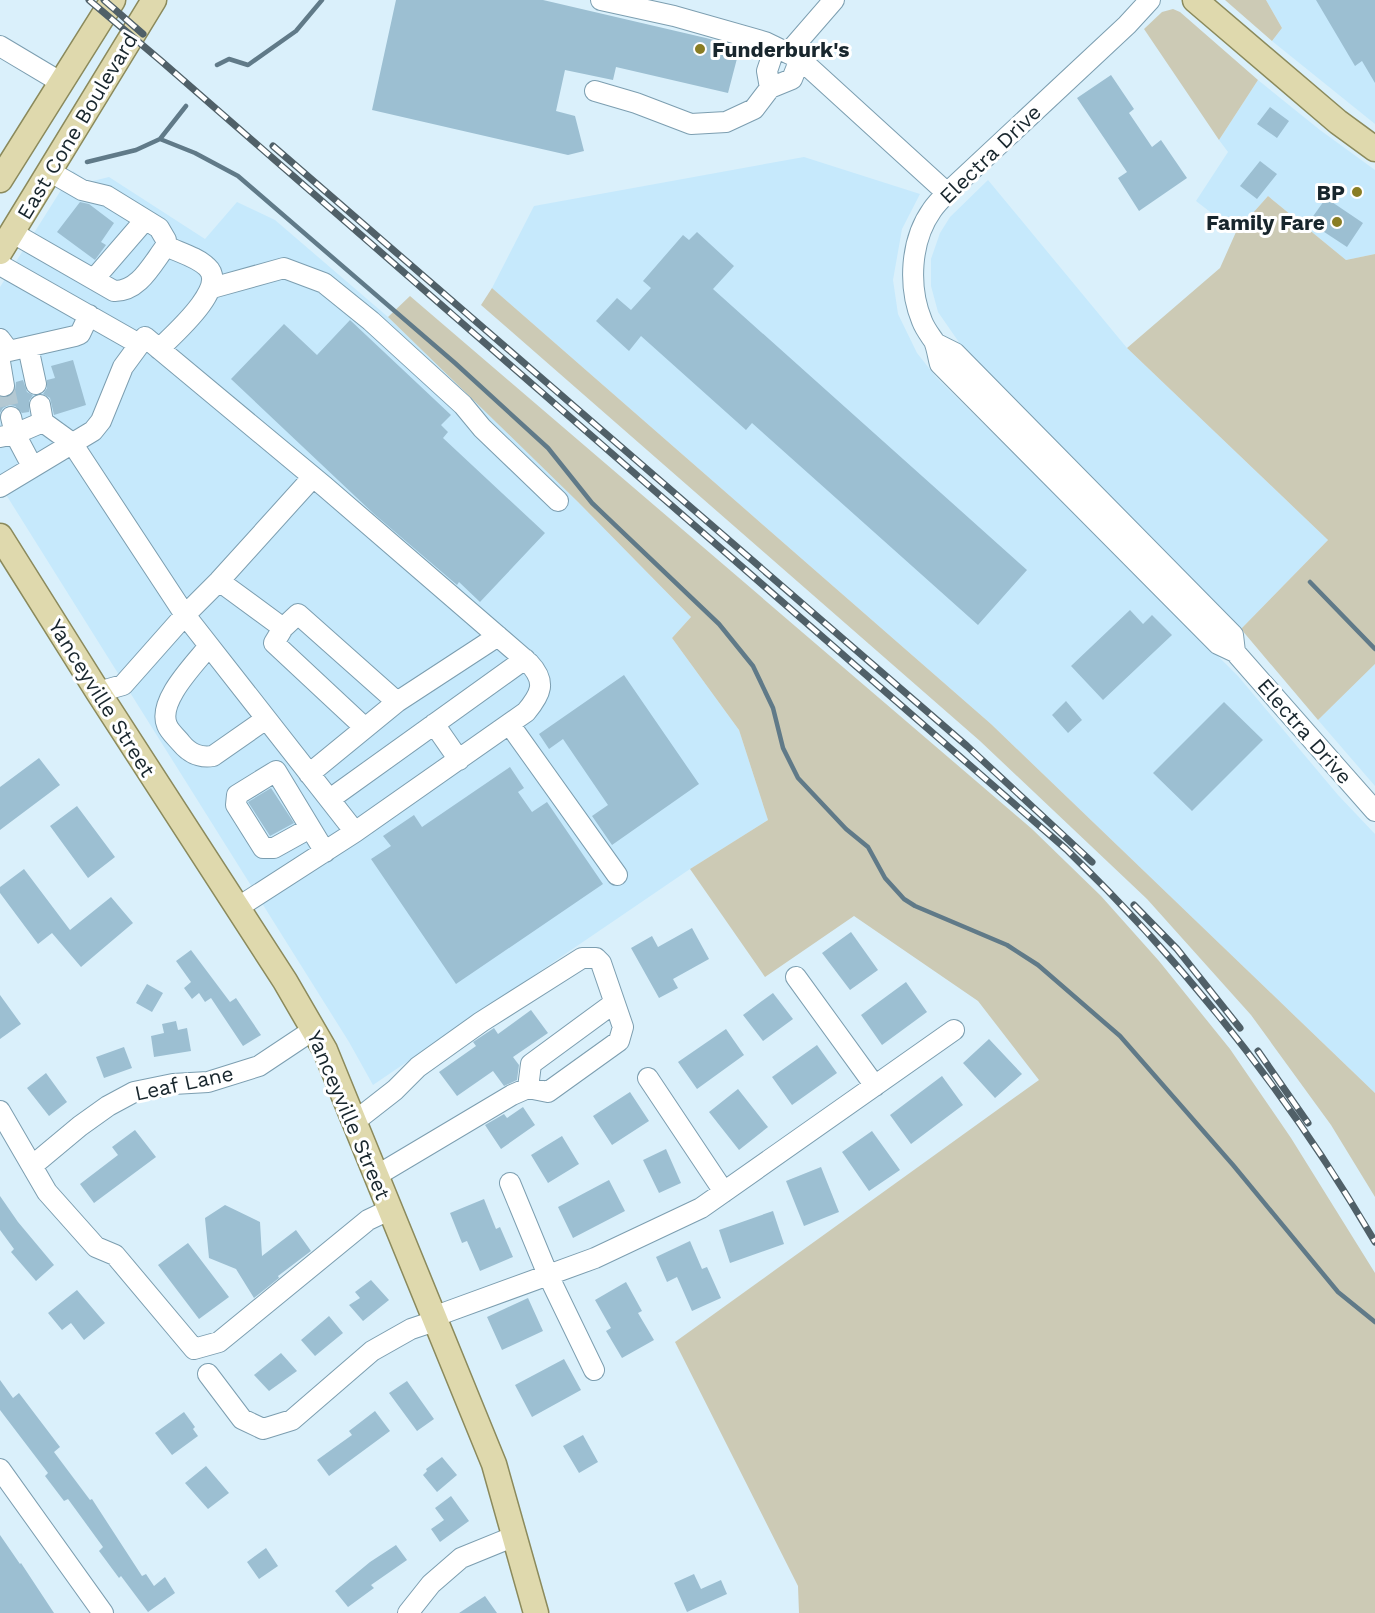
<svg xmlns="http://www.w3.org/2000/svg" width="1375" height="1613" font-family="'Work Sans',sans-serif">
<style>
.built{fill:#c6e9fc}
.green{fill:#cccab5}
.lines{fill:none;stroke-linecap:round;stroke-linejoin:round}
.stream{stroke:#607a88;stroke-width:4.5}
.building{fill:#9cbfd2}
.minor-tunnel{stroke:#b3c8d2;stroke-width:20;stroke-dasharray:20 10;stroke-linecap:butt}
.minor-casing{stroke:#7c9eb0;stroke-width:22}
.major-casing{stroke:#8b8a5c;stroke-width:27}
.minor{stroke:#fff;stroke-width:20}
.major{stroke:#dfd9ad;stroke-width:24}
.rail-casing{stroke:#506068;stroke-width:7}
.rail{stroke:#fff;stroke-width:4.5;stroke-dasharray:14;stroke-linecap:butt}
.poi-dot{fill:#897d24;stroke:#fff;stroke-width:2}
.labels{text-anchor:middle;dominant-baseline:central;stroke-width:6;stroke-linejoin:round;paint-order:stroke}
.poi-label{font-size:21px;font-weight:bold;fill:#18262d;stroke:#fff;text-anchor:end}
.street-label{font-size:21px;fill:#18262d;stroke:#fff}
</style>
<rect width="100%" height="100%" fill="#daf0fb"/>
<path class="built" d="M1266 0H1375V124L1272 41 1282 28Z
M1258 80 1320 130 1375 170V254L1346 260 1268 196 1236 232 1196 201 1228 152 1219 140Z
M804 157 920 194 902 229 893 280 898 314 917 353 936 377 1238 676 1338 795 1375 834V1093L991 724 492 288 534 206Z
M73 171 89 182 109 177 205 239 237 202 275 220 388 317 578 502 691 617 672 638 739 730 768 820 690 869 373 1085 349 1042 0 485V287Z
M988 180 1127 348 1328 540 1241 629 965 351 938 312 931 286V259L940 233 950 217Z
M1375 664V786L1318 720Z"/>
<path class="green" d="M1225 0H1266L1282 28 1272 41Z
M1173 9 1180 12 1258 80 1219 140 1144 29 1162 12Z
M1268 196 1346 260 1375 254V664L1318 720 1241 629 1328 540 1127 348 1220 268 1236 232Z
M492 288 991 724 1375 1093V1197L1331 1125 1251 1015 1147 899 980 741 481 305Z
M410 296 1032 829 1101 896 1159 961 1230 1049 1291 1138 1375 1273V1613H799L798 1586 675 1342 1039 1080 978 1001 854 916 765 977 690 869 768 820 739 730 672 638 691 617 578 502 388 317Z"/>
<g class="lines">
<path class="stream" d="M217 65 229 59 248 65 296 31 322 0
M160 139 186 106
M87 162 136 150 160 139 195 153 238 176 455 363 548 448 592 503 719 624 753 666 773 708 783 748 798 778 846 829 868 847 885 878 904 899 915 906 1007 945 1038 965 1120 1036 1233 1165 1338 1292 1375 1322
M1310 582 1375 649"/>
</g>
<path class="building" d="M396 0H543L706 38 740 47 728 93 616 67 613 80 565 70 556 111 575 116 584 151 568 155 372 110Z
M1316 0H1375V83L1362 61 1355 66Z
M1111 75 1134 109 1129 113 1152 147 1161 140 1187 178 1139 211 1118 178 1127 172 1077 98Z
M1270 107 1289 121 1277 138 1257 124Z
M1260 161 1277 174 1257 199 1240 186Z
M1326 198 1363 223 1347 247 1309 222Z
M80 202 89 204 114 223 101 242 106 245 95 260 57 232Z
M697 232 734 266 713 289 1027 570 978 625 752 423 746 430 641 336 629 351 596 321 617 298 631 310 651 288 643 281 683 235 689 240Z
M350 320 451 415 441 425 448 432 443 438 545 533 480 602 459 582 457 585 374 514 231 379 284 324 317 355Z
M73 360 86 405 54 415 50 398 43 394 47 388V380L55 378 51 366Z
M23 380 27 392 33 395 29 401V412L22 413 15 406 9 405 3 408 0 413V397L11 396 15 390 16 382Z
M1130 610 1143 624 1152 615 1172 635 1103 700 1071 666Z
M624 675 699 784 612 845 592 816 608 805 563 739 549 749 539 734Z
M1066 701 1082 720 1068 733 1052 715Z
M1224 702 1263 740 1192 811 1153 773Z
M39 758 60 785 0 830V787Z
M510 767 524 788 518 792 532 812 547 802 603 884 456 984 371 859 391 846 383 836 414 815 422 827Z
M271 788 294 823 270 836 248 802Z
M77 806 115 857 88 878 50 826Z
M24 869 70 930 111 897 133 923 81 967 52 933 38 944 0 893V887Z
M692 928 709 959 673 979 678 988 659 998 631 948 652 936 658 947Z
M851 932 878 970 850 990 822 953Z
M191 950 230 1002 236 998 261 1035 243 1046 211 998 205 1002 199 993 192 999 184 988 191 982 176 961Z
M906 982 927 1012 882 1045 861 1015Z
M147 984 163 993 152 1012 136 1003Z
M773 993 793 1019 763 1041 743 1015Z
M0 995 21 1024 0 1039Z
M531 1010 548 1033 513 1057 519 1065 517 1080 504 1086 493 1071 457 1096 439 1072 476 1046 473 1042 494 1028 498 1034Z
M176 1021 178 1030 187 1028 191 1051 154 1057 151 1036 164 1033 162 1024Z
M726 1029 744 1055 697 1089 678 1062Z
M989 1039 1022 1074 995 1098 963 1063Z
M817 1045 837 1073 792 1105 772 1077Z
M124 1047 132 1068 104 1078 96 1057Z
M46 1073 67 1102 49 1116 27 1088Z
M942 1076 963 1105 911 1144 890 1115Z
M738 1089 768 1127 739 1150 709 1112Z
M630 1092 649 1121 612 1145 593 1116Z
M523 1107 535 1125 501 1149 485 1125 504 1114 507 1118Z
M135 1130 156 1157 94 1203 80 1184 118 1155 112 1147Z
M872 1131 900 1170 869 1191 842 1152Z
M562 1136 579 1164 548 1183 531 1155Z
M666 1149 681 1183 659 1193 643 1160Z
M821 1167 839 1212 804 1226 786 1181Z
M609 1180 625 1211 573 1238 558 1207Z
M0 1196 18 1222 54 1265 36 1281 11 1252 14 1249 0 1230Z
M484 1199 496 1229 500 1227 513 1257 480 1271 467 1241 462 1243 450 1213Z
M225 1205 260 1222 262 1256 296 1230 311 1251 278 1276 279 1278 254 1298 236 1269 209 1258 205 1218Z
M773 1211 784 1244 730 1263 719 1230Z
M690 1241 702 1269 707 1267 721 1298 692 1311 677 1277 667 1282 656 1257Z
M188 1243 229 1297 199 1319 158 1265Z
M371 1280 389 1300 363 1321 349 1305 360 1298 355 1292Z
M626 1282 642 1311 638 1313 654 1340 622 1358 606 1331 611 1328 595 1300Z
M77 1290 105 1323 84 1340 71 1323 62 1330 48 1313Z
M528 1298 543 1331 502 1350 487 1317Z
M329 1316 343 1333 315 1356 301 1340Z
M281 1353 297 1371 269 1391 254 1375Z
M564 1359 581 1390 532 1417 515 1385Z
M0 1380 13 1398 19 1393 60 1447 54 1452 90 1500 92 1499 142 1576 146 1574 154 1586 165 1577 175 1593 148 1612 121 1576 119 1578 99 1551 103 1547 68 1499 64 1501 45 1476 48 1473 0 1410Z
M407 1381 434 1419 417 1431 389 1393Z
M375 1411 390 1431 329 1476 317 1460 352 1435 349 1431Z
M184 1412 195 1427 193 1429 198 1436 172 1455 155 1433Z
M583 1435 598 1462 579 1473 563 1446Z
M442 1457 457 1475 437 1492 423 1475 427 1471 426 1469Z
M206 1466 229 1493 208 1509 185 1483Z
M451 1496 469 1521 440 1542 431 1529 444 1520 435 1508Z
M0 1535 20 1564 21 1563 54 1613H0Z
M396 1545 407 1560 371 1585 374 1588 348 1607 335 1591 370 1562Z
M266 1548 278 1566 259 1579 247 1562Z
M694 1574 701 1589 721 1580 727 1594 687 1612 674 1583Z
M485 1596 497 1613H459Z"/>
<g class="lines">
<path class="minor-tunnel" d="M4 386 11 417"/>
<defs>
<path id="minor" d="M601 0 674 16 765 42 800 59 947 193
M1150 0 1127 25 947 193C942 198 936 204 932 210 910 241 908 287 922 321 925 329 930 335 934 341 937 348 938 357 940 364L1218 644 1235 652 1375 811
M0 46 62 83
M775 47 767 71 770 88 792 79 800 59
M788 53 834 0
M595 91 636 103 691 124 726 122 754 109 770 88
M13 233 114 291C139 292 152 264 166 246V240L159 228 107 196 82 190 49 171
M0 265 139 344
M94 279 145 220
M212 288 284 268 324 283 371 321 463 405 482 428 558 501
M0 339 9 351 75 336 80 334 89 315
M935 343 955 353 1233 635 1235 652
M28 347 36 384
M159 349C173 335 229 287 207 267 197 257 178 252 166 246
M0 362 4 386
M11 417 15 434 43 422 40 405
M43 422 72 443 185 615 219 581 313 477
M0 437 15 434 32 466
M0 487 93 431 101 421 123 367 145 337 324 486 529 663C547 682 541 694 526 712L355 832 237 908
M219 581 283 628 298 614 397 702 498 636
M283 628 274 643 364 727
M209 646C195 664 157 701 167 725 169 731 177 738 181 743 190 754 200 758 213 756L266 719
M98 692 123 685 185 615 355 832
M434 724 459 760
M510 725 617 875
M309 774 397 702
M330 799 525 659
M310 828 274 848H263L236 805 237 795 276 771 325 852
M796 977 875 1086
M648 1078 724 1192
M528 1088 531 1064 614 1003
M0 1111 47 1192 96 1247 115 1255 194 1349 219 1342 368 1220 389 1210
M354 1122 395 1090 418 1067 481 1022 582 958H596L601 963 623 1027 619 1041 548 1092 528 1088 512 1095 376 1176
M32 1166 80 1126 108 1106 134 1092 173 1084 208 1082 259 1066 313 1030
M510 1183 548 1275 594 1370
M433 1317 595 1258 701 1208 954 1030
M208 1374 242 1419 263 1429 292 1420 372 1351 411 1329 435 1321
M0 1469 103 1613
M408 1613 431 1584 461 1558 515 1536"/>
<path id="major" d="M1195 0 1338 122 1375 149
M0 180 113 0
M0 252 154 0
M0 536 98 692 285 981 325 1050 494 1464 536 1613"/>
</defs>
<use href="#minor" class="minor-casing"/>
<use href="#major" class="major-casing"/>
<use href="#minor" class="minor"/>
<use href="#major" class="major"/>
<defs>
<path id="rail" d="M89 0 160 60 1066 849C1186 965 1291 1098 1375 1242
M104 0 143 34
M273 146 967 746 1092 862
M1134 905 1177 949 1240 1028
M1258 1051 1308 1123"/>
</defs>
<use href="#rail" class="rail-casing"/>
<use href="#rail" class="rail"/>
</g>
<g class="poi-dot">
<circle cx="700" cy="49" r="6"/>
<circle cx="1357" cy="192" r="6"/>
<circle cx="1337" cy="222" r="6"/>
</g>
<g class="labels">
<g class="poi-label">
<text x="712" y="49" text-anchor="start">Funderburk's</text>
<text x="1345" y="192">BP</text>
<text x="1325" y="222">Family Fare</text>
</g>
<g class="street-label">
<text transform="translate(77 126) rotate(-59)">East Cone Boulevard</text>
<text transform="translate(990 154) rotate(-44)">Electra Drive</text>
<text transform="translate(102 698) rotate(58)">Yanceyville Street</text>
<text transform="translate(1305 731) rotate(49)">Electra Drive</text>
<text transform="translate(184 1083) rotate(-12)">Leaf Lane</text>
<text transform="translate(349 1115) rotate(67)">Yanceyville Street</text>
</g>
</g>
</svg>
